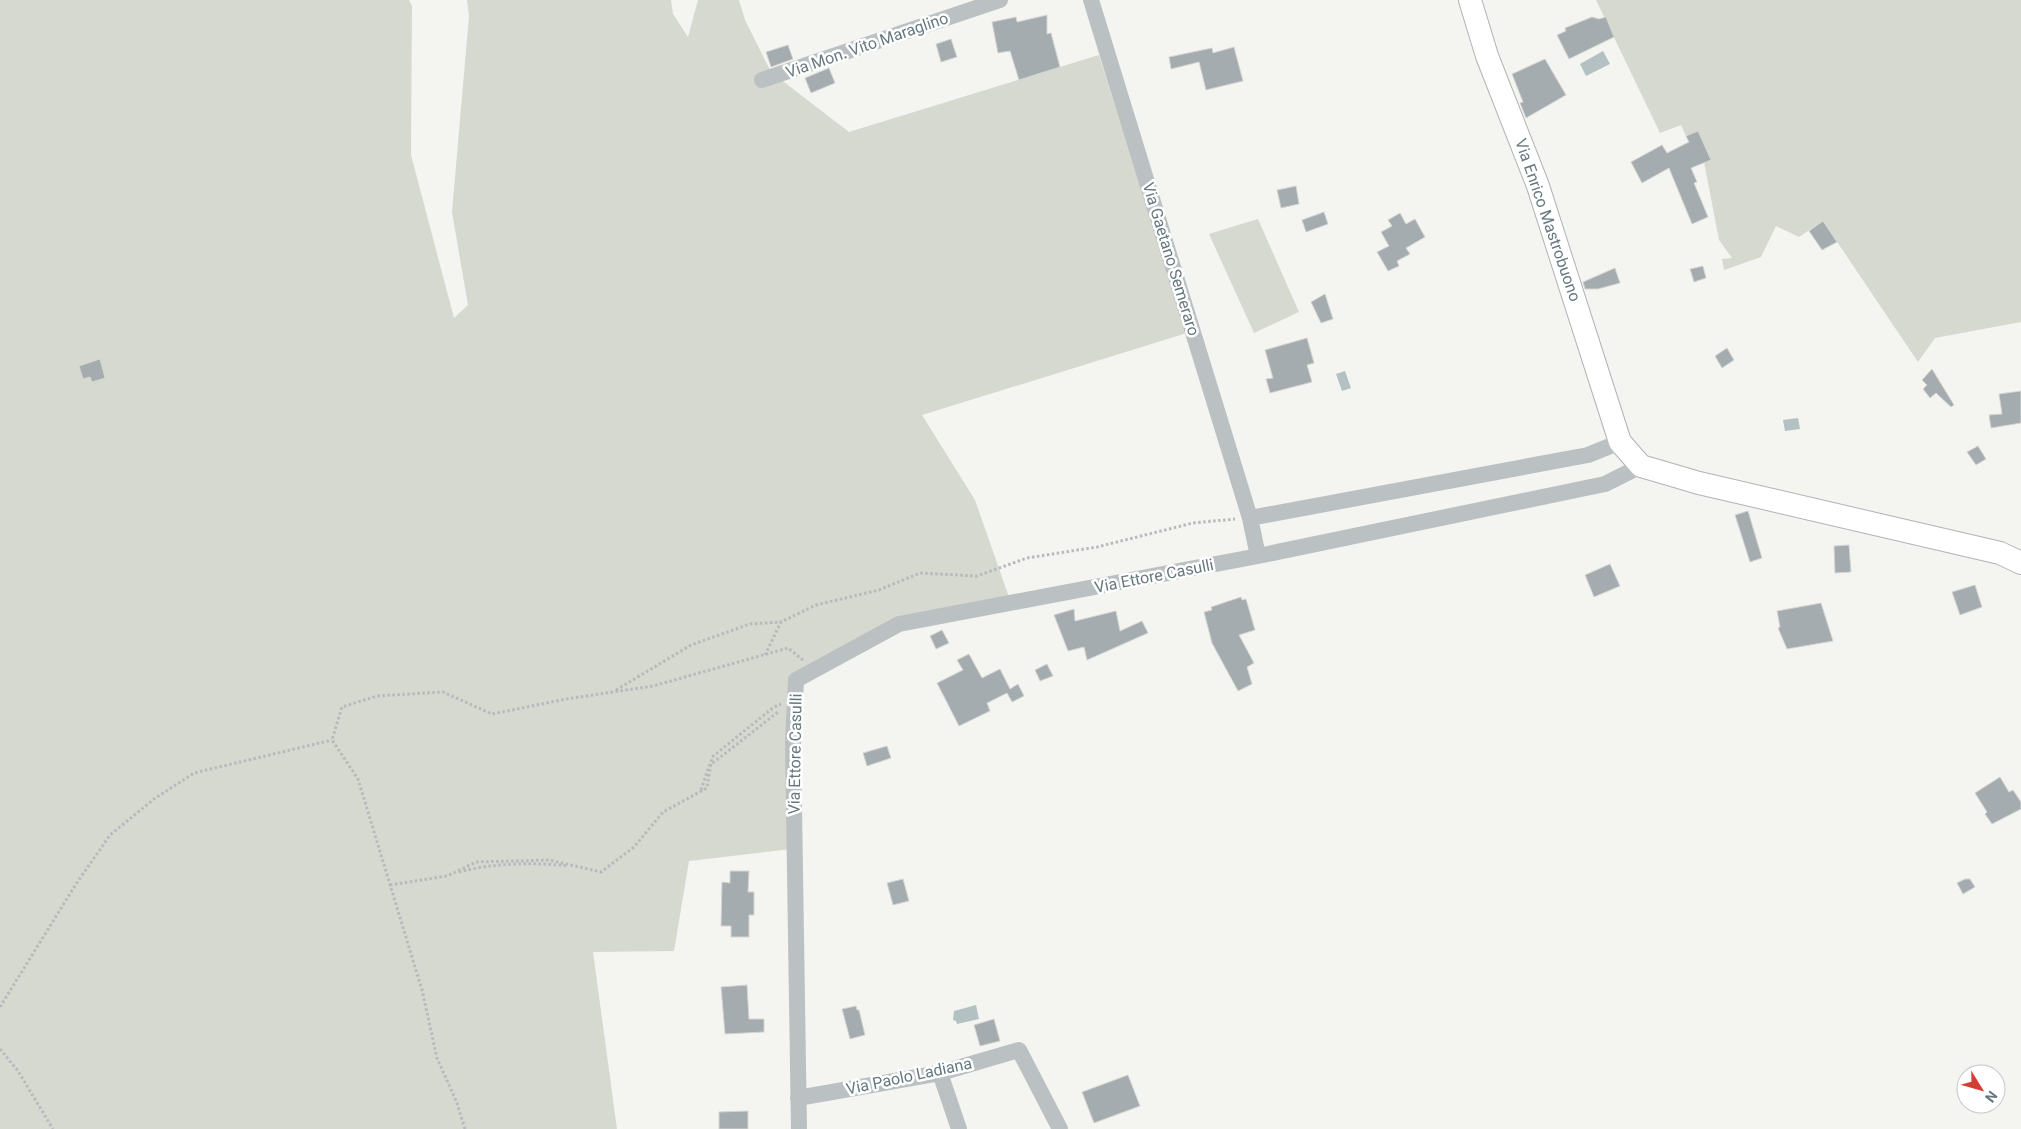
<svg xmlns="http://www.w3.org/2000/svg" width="2021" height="1129" font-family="Roboto,sans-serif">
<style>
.green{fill:#d5d9d0}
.water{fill:#b4c1c3}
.building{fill:#a4acaf;stroke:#d5d5d3}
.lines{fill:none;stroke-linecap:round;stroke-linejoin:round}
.secondary-casing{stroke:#aeb4b7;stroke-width:24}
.path{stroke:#b7babc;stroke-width:3;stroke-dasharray:2.5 2.5;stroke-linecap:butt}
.street{stroke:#bbc0c2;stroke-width:16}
.secondary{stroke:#fff;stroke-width:22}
.labels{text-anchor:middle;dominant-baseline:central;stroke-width:5;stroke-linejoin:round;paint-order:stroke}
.street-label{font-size:16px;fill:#66787f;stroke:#fff}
</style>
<rect width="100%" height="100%" fill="#f4f4f1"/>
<path class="green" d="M0 0H409L412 6 411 155 454 318 468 305 452 212 469 16 467 0H671L673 14 688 37 698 0H739L745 20 771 72 849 132 1099 55 1187 333 922 415 975 500 1009 597 896 622 798 678 791 849 689 861 674 951 593 952 617 1129H0Z
M1596 0H2021V322L1935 338 1918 362 1823 221 1799 237 1776 226 1761 257 1724 270 1722 259 1732 258 1719 240 1698 131 1686 136 1681 125 1660 133Z
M1258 219 1299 312 1254 333 1209 234Z"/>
<path class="water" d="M1603 51 1610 64 1586 76 1580 64Z
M1345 371 1351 388 1342 391 1336 374Z
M1798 418 1800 429 1785 431 1783 420Z
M976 1005 979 1019 957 1024 956 1021 953 1020 954 1011Z"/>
<path class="building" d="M1047 15V34L1051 33 1060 67 1019 80 1010 51 998 53 992 22 1016 17 1017 22Z
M1592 17 1599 19 1606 17 1614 37 1569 59 1557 35 1566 31 1565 28Z
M951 39 957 57 941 62 936 44Z
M788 45 793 59 771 67 766 52Z
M1234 47 1243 81 1206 90 1199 62 1171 69 1169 57 1212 48 1213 53Z
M1545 59 1566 95 1526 118 1520 103 1523 102 1512 74Z
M829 68 835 83 811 93 805 78Z
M1698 131 1711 160 1691 168 1697 182 1694 183 1708 217 1692 224 1669 168 1642 183 1631 162 1662 145 1667 153 1689 142 1686 136Z
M1296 186 1299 204 1281 208 1277 190Z
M1324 212 1328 224 1306 232 1302 220Z
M1400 213 1406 224 1415 219 1425 237 1406 248 1410 254 1397 261 1399 266 1388 271 1377 252 1389 246 1381 232 1392 226 1388 220Z
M1823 221 1837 242 1822 250 1809 231Z
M1703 266 1706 278 1694 282 1690 269Z
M1615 268 1620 283 1598 289H1585L1583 282Z
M1325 294 1333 319 1321 323 1311 302Z
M1307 338 1314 363 1307 365 1312 382 1270 393 1266 379 1273 378 1265 350Z
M1727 348 1734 360 1722 368 1715 356Z
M100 359 105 378 92 382 90 377 83 379 79 366Z
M1932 369 1954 405 1951 407 1936 393 1930 398 1923 389 1927 385 1922 380Z
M2021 391V423L1991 428 1989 415 2002 414 1999 394Z
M1978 446 1986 459 1976 465 1967 452Z
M1748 511 1762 558 1750 562 1735 515Z
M1849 545 1851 572 1835 573 1834 546Z
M1610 564 1620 586 1594 597 1585 575Z
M1975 585 1982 607 1960 615 1952 592Z
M1241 597 1242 600 1246 599 1255 630 1239 635 1254 663 1247 667 1252 684 1238 691 1212 643 1204 612 1212 610 1211 607Z
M1821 603 1833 641 1787 649 1778 628 1780 627 1777 611Z
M1074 609 1075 621 1116 611 1120 631 1142 621 1148 633 1087 660 1084 647 1068 651 1054 615Z
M942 630 949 643 936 649 930 636Z
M969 654 982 678 1000 669 1010 689 1018 684 1024 696 1012 702 1007 693 987 703 990 711 959 726 937 683 963 670 957 660Z
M1047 664 1053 676 1040 681 1035 670Z
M887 746 891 758 867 766 863 753Z
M2000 777 2009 792 2013 790 2021 802V809L1992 824 1985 814 1987 812 1975 793Z
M730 871H749L748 892H754V915H749V937H731V926H721L722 882 730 883Z
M903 879 909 901 893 905 887 883Z
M1965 879H1970L1975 887 1963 894 1957 883Z
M747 985 749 1019H764V1032L725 1034 721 987Z
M856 1006 857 1010H859L865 1035 850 1039 842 1009Z
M994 1019 1000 1041 980 1046 974 1025Z
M1128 1075 1140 1106 1094 1123 1082 1092Z
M748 1111V1129H719V1112Z"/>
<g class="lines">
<defs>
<path id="secondary" d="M1470 0 1487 56 1538 186 1620 442 1641 466 1699 483 2000 553 2021 563"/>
</defs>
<use href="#secondary" class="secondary-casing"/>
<path class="path" d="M765 655 781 622 816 605 879 590 920 573 977 576 1027 558 1097 547 1193 523 1235 519
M616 690 691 645 750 624 781 622
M701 790 709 766 778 712
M459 872C492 863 534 862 568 866
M390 885 447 876 476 862 549 860 601 872 634 847 663 812 707 788 712 757 774 707 781 704
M0 1007 76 884 110 835 154 799 194 773 332 740
M0 1049 18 1071 53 1129
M465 1129 457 1103 437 1058 422 990 358 779 332 740 342 707 377 696 443 692 492 714 566 699 653 686 788 648 803 660"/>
<path class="street" d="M1091 0 1250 518
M762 80 1000 0
M1258 556 1250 518 1588 455 1620 442
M940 1073 959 1129
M798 1098 940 1073 1019 1050 1060 1129
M799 1129 793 743 796 680 899 624 1258 556 1605 484 1641 466"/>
<use href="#secondary" class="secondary"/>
</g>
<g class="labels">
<g class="street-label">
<text transform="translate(867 45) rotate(-19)">Via Mon. Vito Maraglino</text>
<text transform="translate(1548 220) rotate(71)">Via Enrico Mastrobuono</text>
<text transform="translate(1171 259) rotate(73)">Via Gaetano Semeraro</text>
<text transform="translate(1154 576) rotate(-11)">Via Ettore Casulli</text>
<text transform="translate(795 754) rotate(-89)">Via Ettore Casulli</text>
<text transform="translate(909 1076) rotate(-12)">Via Paolo Ladiana</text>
</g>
</g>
<g transform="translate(1981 1089) rotate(127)"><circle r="24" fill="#ffffff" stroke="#c2c9cc"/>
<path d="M0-4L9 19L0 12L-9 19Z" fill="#d14034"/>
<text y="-8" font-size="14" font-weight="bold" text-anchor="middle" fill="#66787f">N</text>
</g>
</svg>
